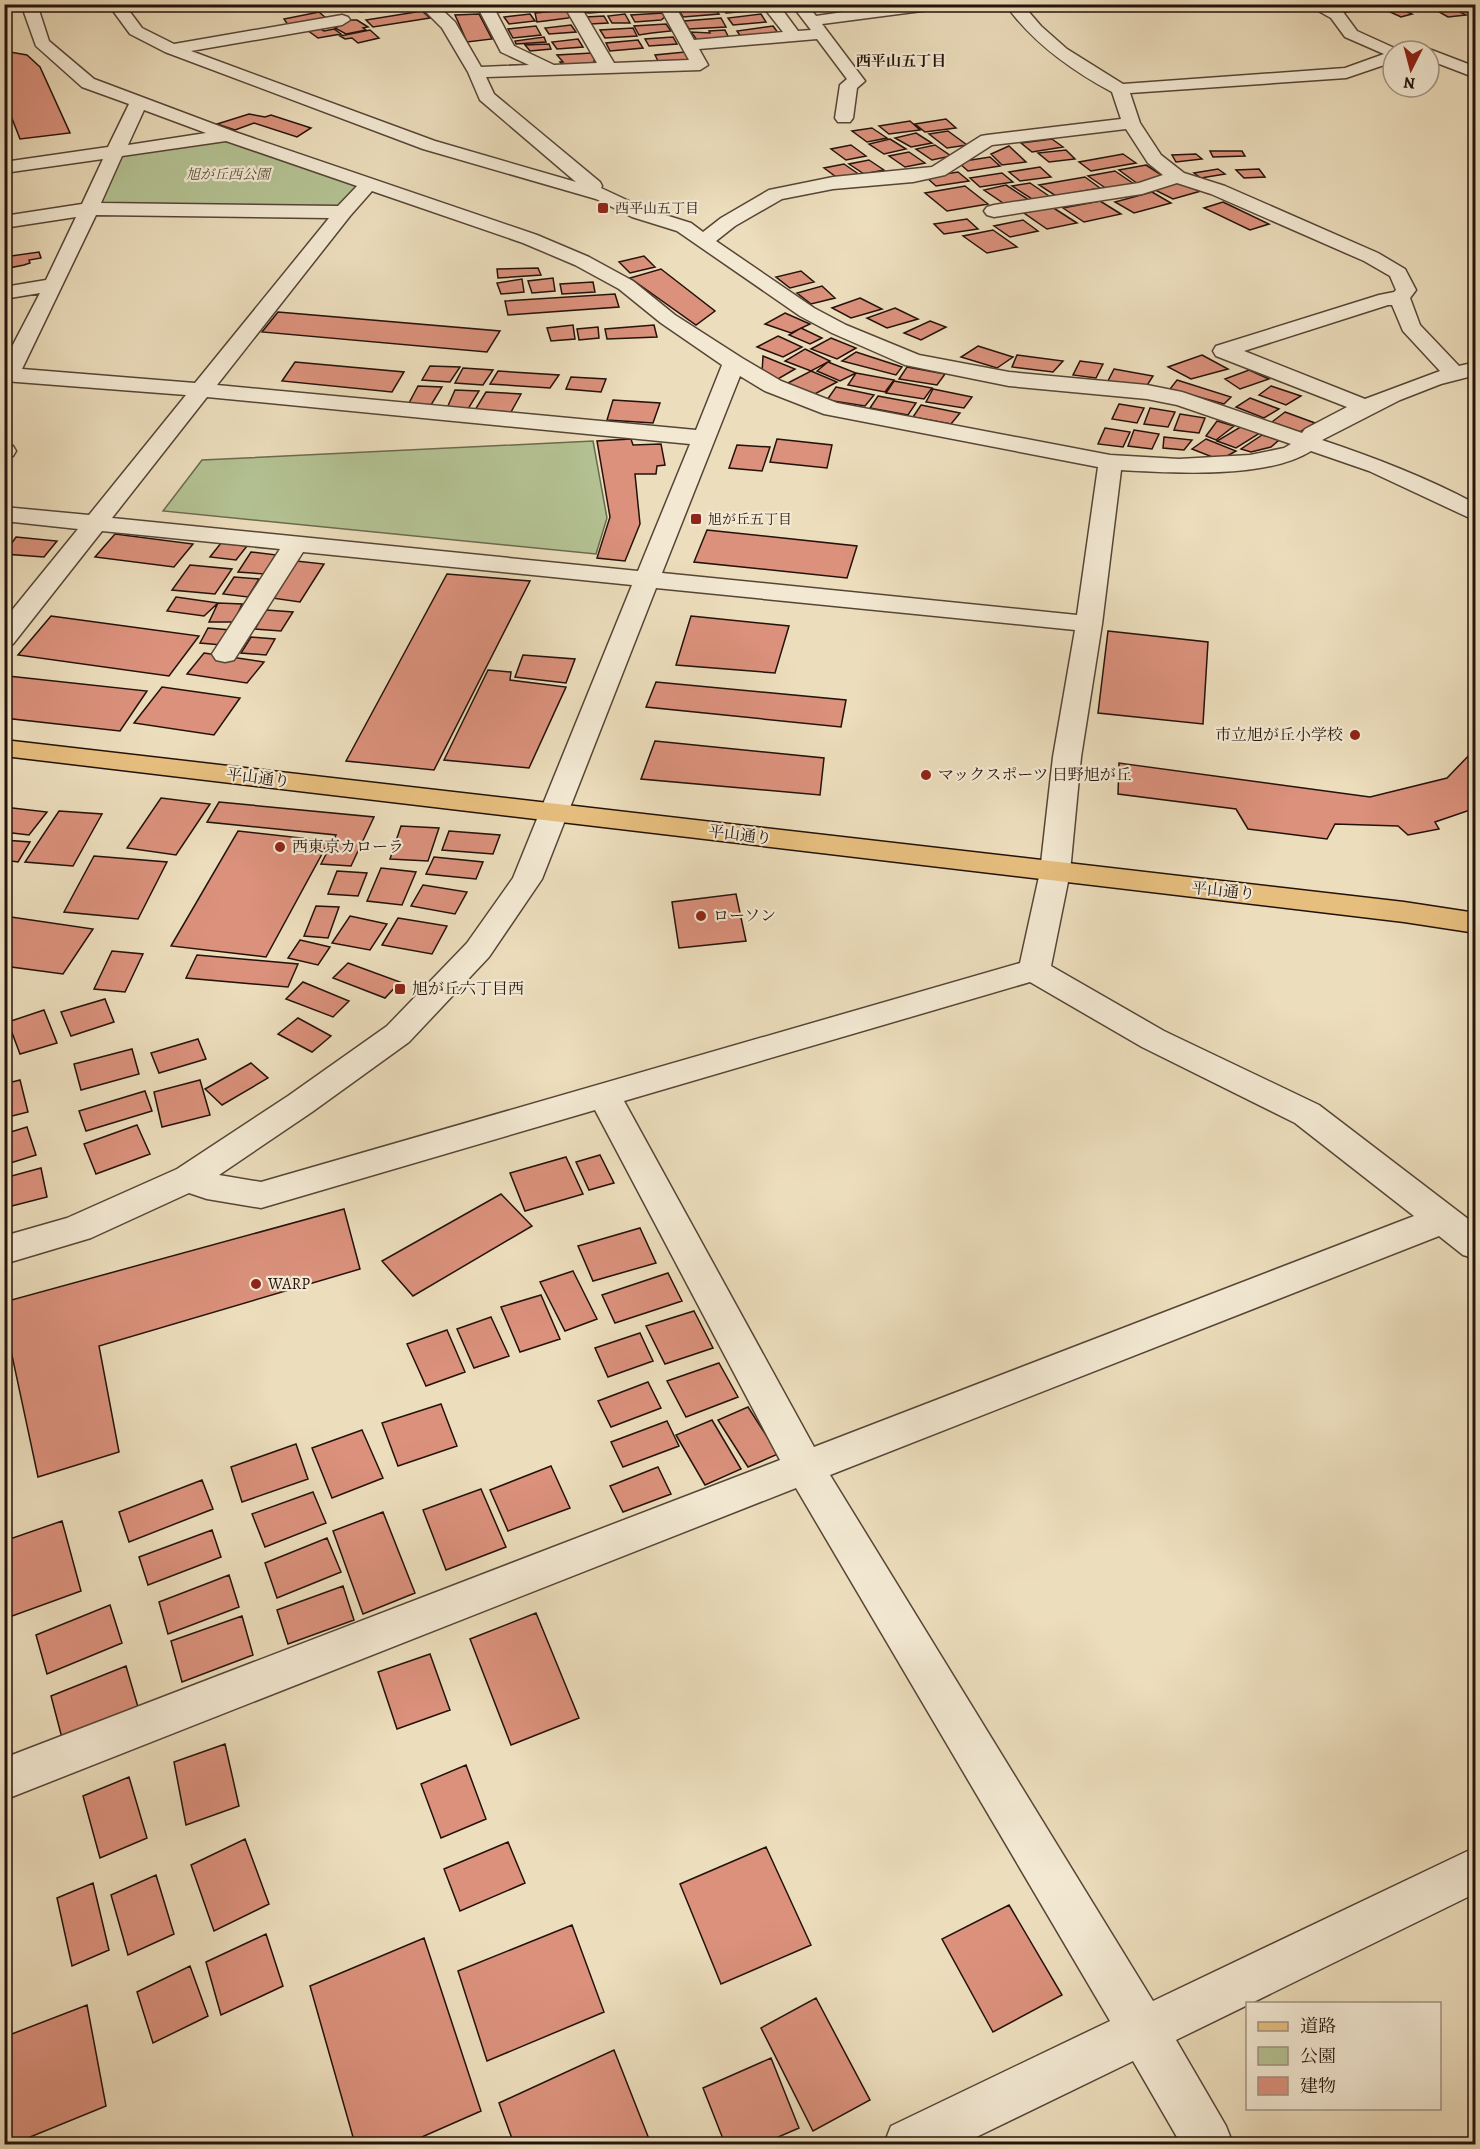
<svg xmlns="http://www.w3.org/2000/svg" width="1480" height="2149" font-family="Alegreya,'Noto Serif JP',serif">
<style>
.green{fill:#b4c293;stroke:#6c6a4e;stroke-width:1.5}
.lines{fill:none;stroke-linecap:round;stroke-linejoin:round}
.stream{fill:#6e7675;fill-rule:evenodd}
.building{fill:#db917c;stroke:#24120a;stroke-width:1.5}
.minor-casing{stroke:#564536;stroke-width:3}
.major-casing{stroke:#24120a;stroke-width:3}
.minor{fill:#f3e9d3;fill-rule:evenodd}
.major{fill:#e6be7e;fill-rule:evenodd}
.poi-dot{fill:#8f2418;stroke:#f3e9d3;stroke-width:2}
.labels{text-anchor:middle;dominant-baseline:central;stroke-width:4.5;stroke-linejoin:round;paint-order:stroke}
.far-park-label{font-size:14px;font-style:italic;fill:#56503a;stroke:#f3e9d3}
.far-poi-label{font-size:14px;fill:#24120a;stroke:#f3e9d3;text-anchor:start}
.far-neighbourhood-label{font-size:15px;font-weight:bold;fill:#24120a;stroke:#f3e9d3}
.poi-label{font-size:16px;fill:#24120a;stroke:#f3e9d3;text-anchor:start}
.street-label{font-size:16px;fill:#24120a;stroke:#f3e9d3}
</style>
<rect width="100%" height="100%" fill="#ecddbc"/>
<filter id="stains"><feTurbulence type="fractalNoise" baseFrequency=".00333" numOctaves="4"/><feColorMatrix values="0 0 0 0 .2 0 0 0 0 .09 0 0 0 0 .02 0 0 0 .5 -.17"/></filter>
<radialGradient id="worn" r=".72"><stop offset=".6" stop-color="#630" stop-opacity="0"/><stop offset="1" stop-color="#630" stop-opacity=".3"/></radialGradient>
<path class="green" d="M229 136 369 184 343 212 88 209 116 152Z
M593 441 607 518 596 554 163 511 202 460Z"/>
<g class="lines">
<path class="stream" d="M1448 4H1456L1476 14V19Z"/>
</g>
<path class="building" d="M355 4H379L383 10 360 12Z
M628 4H656L657 6 630 9Z
M746 4 750 11 726 13 722 6Z
M1224 4H1264V5L1232 9Z
M1326 4H1356L1365 9 1340 13Z
M612 5 615 11 589 13 583 12 581 7Z
M713 6 719 14 683 17 678 9Z
M1449 6 1466 15 1448 17 1432 8Z
M1401 9 1412 14 1401 17 1390 12Z
M567 10 570 17 568 18 545 21 537 22 535 13Z
M422 11 430 18 373 27 366 20Z
M319 12 327 19 288 25 284 19Z
M663 13 665 17 661 20 635 22 631 15Z
M479 14 492 39 467 42 455 15Z
M530 14 535 21 509 24 504 17Z
M625 14 630 23H612L608 16Z
M761 14 766 22 733 25 728 18Z
M604 16 608 23 590 24 586 17Z
M721 18 726 27 689 29 684 21Z
M349 20H357L368 27 363 28 366 30 346 34 335 28 337 27 334 25Z
M666 24 671 31 652 33 639 35 634 26Z
M571 25 576 32 549 34 545 28Z
M536 26 541 35 513 38 508 29Z
M773 26 779 34 741 37 737 31Z
M319 28 324 31 334 29 341 34 318 38 307 30Z
M633 28 637 36 605 38 600 30Z
M370 30 379 38 358 43 352 38 345 39 340 36Z
M725 30 729 38 697 40 691 32 710 33 709 31Z
M544 37 546 42 516 44 515 41Z
M673 37 677 44 649 46 645 39Z
M578 39 583 47 557 49 552 42Z
M638 40 643 48 610 51 606 43Z
M549 44 551 49 530 51 525 45Z
M4 51 27 55 40 67 70 133 20 139 4 98Z
M685 52 689 60 659 63 655 55Z
M592 53 597 61H594L595 63 563 66 560 62H563L557 55Z
M249 114 265 117 271 115 311 128 297 137 254 123 235 130 217 124Z
M946 119 956 128 925 132 915 124Z
M910 121 920 130 889 134 879 126Z
M872 128 887 138 867 142 852 131Z
M948 131 967 145 947 148 929 134Z
M916 133 932 143 911 147 895 138Z
M890 139 906 149 884 154 869 144Z
M1052 139 1063 147 1032 152 1021 143Z
M851 145 866 156 846 160 831 149Z
M935 145 951 156 932 160 916 149Z
M1009 146 1026 162 1002 165 991 154Z
M1066 150 1075 159 1049 162 1038 153Z
M1210 151H1242L1245 156 1213 157Z
M909 152 925 163 905 167 889 156Z
M1123 154 1136 163 1091 171 1079 162Z
M1196 154 1202 159 1176 162 1172 155Z
M990 157 1000 166 968 171 958 162Z
M869 160 884 170 864 174 849 164Z
M844 164 860 175 839 179 824 168Z
M1146 165 1166 178 1138 184 1119 170Z
M1040 167 1051 177 1020 181 1009 172Z
M1218 169 1225 174 1201 178 1194 173Z
M1259 169 1265 177 1244 178 1236 170Z
M1115 171 1134 184 1107 189 1088 176Z
M958 172 969 181 936 186 926 177Z
M1002 173 1013 182 980 187 970 178Z
M1085 177 1100 188 1056 196 1039 185Z
M1181 181 1201 191 1173 199 1153 189Z
M1030 183 1052 198 1035 201 1012 186Z
M1006 185 1029 200 1006 205 984 190Z
M965 186 988 204 947 211 925 193Z
M1152 192 1171 203 1134 213 1115 202Z
M1100 201 1121 214 1084 222 1063 208Z
M1223 202 1269 224 1250 230 1204 208Z
M1052 207 1077 223 1047 229 1024 213Z
M967 219 978 229 944 234 934 224Z
M1023 220 1038 231 1010 237 994 226Z
M993 230 1017 247 987 253 963 236Z
M39 252 41 258 29 260 30 263 24 265 4 269V257Z
M644 256 655 267 630 273 619 262Z
M538 268 541 275 498 278 497 269Z
M661 269 715 311 696 325 630 278Z
M801 271 814 282 790 288 776 277Z
M553 278 555 291 532 293 528 281Z
M522 279 524 292 501 294 497 283Z
M593 282 595 292 562 294 560 284Z
M822 286 835 298 811 304 797 293Z
M615 294 619 307 508 315 505 301Z
M860 298 882 309 851 318 832 308Z
M895 308 918 319 887 328 867 318Z
M278 312 500 331 487 352 262 332Z
M785 313 810 324 791 333 765 324Z
M930 321 946 327 921 340 904 333Z
M573 325 575 339 551 341 547 328Z
M654 325 657 337 607 339 605 329Z
M598 327 599 338 579 340 577 329Z
M801 328 822 338 810 344 789 335Z
M778 336 802 347 783 357 757 347Z
M831 338 856 348 837 359 811 349Z
M978 346 1013 357 997 368 961 357Z
M805 349 830 361 811 371 785 361Z
M856 352 902 367 896 375 842 361Z
M1017 355 1063 361 1053 372 1012 367Z
M1202 355 1228 369 1191 379 1168 367Z
M763 356 795 369 778 379 762 373Z
M1080 361 1103 364 1096 378 1073 375Z
M295 362 404 372 392 392 282 381Z
M828 362 856 373 840 381 817 371Z
M430 366 460 367 450 382 422 380Z
M907 367 945 374 937 385 899 379Z
M463 368 493 370 483 385 455 383Z
M1114 369 1153 376 1146 387 1108 381Z
M1249 370 1269 379 1240 389 1225 379Z
M498 371 559 375 550 388 490 384Z
M811 371 837 382 813 395 786 384Z
M856 373 894 380 885 392 848 385Z
M571 377 606 379 601 392 566 389Z
M1177 380 1231 397 1224 404 1170 389Z
M894 381 932 388 924 399 886 393Z
M418 386 442 387 431 405 409 403Z
M1271 386 1301 396 1286 405 1259 395Z
M836 387 874 395 865 406 827 400Z
M933 389 972 397 964 408 926 402Z
M455 390 479 391 468 409 447 408Z
M486 392 521 394 511 412 475 410Z
M878 396 916 403 908 415 870 408Z
M1250 398 1279 409 1264 418 1236 407Z
M613 400 660 403 653 423 607 420Z
M1119 404 1144 408 1137 423 1112 419Z
M921 405 960 413 951 424 913 417Z
M1150 408 1175 412 1168 427 1144 424Z
M1285 412 1315 423 1300 432 1272 422Z
M1180 414 1205 418 1199 433 1174 430Z
M1217 421 1234 426 1216 440 1206 436Z
M1242 426 1260 433 1236 448 1217 441Z
M1105 428 1130 432 1123 447 1098 444Z
M1134 430 1159 434 1152 449 1128 446Z
M1262 435 1279 440 1271 447 1251 452 1241 449Z
M1164 437 1192 440 1184 450 1163 448Z
M631 439 633 445 661 444 665 465 657 466 656 474H635L640 524 625 561 597 558 610 517 597 441Z
M777 439 832 445 827 468 770 462Z
M1206 439 1236 451 1220 460 1192 449Z
M737 445 770 447 762 471 729 468Z
M707 530 857 546 847 578 694 562Z
M115 534 193 544 174 567 95 557Z
M16 537 57 541 44 557 4 554Z
M221 543 247 546 236 560 210 557Z
M251 552 277 555 265 574 238 572Z
M296 561 324 564 300 602 272 598Z
M190 565 232 569 215 594 172 590Z
M447 574 530 581 434 770 346 761Z
M234 577 259 579 248 597 223 594Z
M176 597 218 603 204 616 167 611Z
M218 603 242 604 234 622H209Z
M266 610 293 612 281 631 255 629Z
M51 616 199 636 169 676 18 655Z
M691 616 789 626 775 673 676 665Z
M208 628 230 630 222 645 200 643Z
M1108 631 1208 642 1203 724 1098 713Z
M251 637 275 639 266 655 241 653Z
M204 653 264 662 247 683 187 674Z
M523 655 575 659 566 683 515 677Z
M488 670 511 672 510 680 566 687 529 768 444 760Z
M8 676 147 691 120 731 4 718V681Z
M656 682 846 700 841 727 646 707Z
M162 687 240 698 214 735 134 723Z
M655 741 824 758 820 795 641 779Z
M1476 748V808L1435 822 1439 829 1408 835 1398 826 1335 824 1327 839 1248 829 1236 809 1118 794 1119 763 1370 797 1447 778Z
M161 798 210 804 176 855 127 848Z
M219 802 374 817 351 866 321 864 336 835 207 822Z
M4 807 47 812 29 835 4 832Z
M59 811 102 814 73 866 25 862Z
M401 826 439 828 428 861 390 859Z
M238 831 329 841 266 957 171 946Z
M449 831 500 835 493 854 442 850Z
M4 840 30 842 18 862 4 860Z
M94 856 167 862 138 919 64 912Z
M434 857 483 862 476 879 426 874Z
M381 868 416 872 402 905 367 901Z
M337 871 367 873 358 896 328 894Z
M423 885 467 892 455 914 411 906Z
M736 894 746 941 679 948 672 902Z
M316 906 339 907 328 938 304 936Z
M4 916 93 929 63 974 4 966Z
M350 916 387 924 370 950 332 943Z
M398 918 447 926 432 954 382 945Z
M300 940 330 947 318 965 288 958Z
M112 951 143 954 125 992 94 989Z
M197 955 298 964 288 987 186 978Z
M348 963 400 982 385 998 333 978Z
M303 982 349 1001 333 1017 286 999Z
M105 999 114 1022 71 1036 61 1012Z
M44 1010 57 1043 20 1054 8 1022Z
M298 1018 331 1036 312 1052 278 1034Z
M198 1039 206 1059 159 1073 151 1053Z
M132 1049 139 1074 81 1090 74 1064Z
M251 1063 268 1078 222 1105 205 1089Z
M20 1080 28 1112 4 1118V1084Z
M200 1080 210 1115 162 1127 154 1092Z
M145 1091 152 1111 86 1131 79 1111Z
M137 1125 150 1154 96 1174 84 1144Z
M27 1127 36 1155 4 1165V1134Z
M600 1155 614 1183 589 1190 576 1162Z
M566 1157 583 1194 525 1211 510 1173Z
M41 1168 47 1197 4 1208V1178Z
M501 1194 532 1226 413 1296 382 1261Z
M344 1209 360 1269 99 1346 119 1452 38 1477 4 1318V1302Z
M640 1228 656 1263 593 1281 578 1246Z
M573 1271 597 1319 565 1331 540 1282Z
M668 1273 682 1301 615 1323 602 1295Z
M541 1295 560 1339 520 1352 501 1307Z
M694 1311 713 1348 665 1364 646 1326Z
M491 1317 509 1356 474 1368 457 1329Z
M447 1330 465 1372 426 1386 407 1344Z
M640 1333 653 1361 608 1377 595 1348Z
M719 1363 738 1397 686 1417 667 1381Z
M648 1382 661 1408 611 1427 598 1401Z
M441 1404 457 1446 398 1466 382 1423Z
M748 1407 778 1454 748 1467 718 1420Z
M712 1420 741 1469 705 1485 676 1435Z
M667 1421 679 1446 623 1467 611 1442Z
M362 1430 383 1478 332 1498 312 1448Z
M296 1444 308 1479 242 1502 231 1467Z
M551 1466 570 1508 508 1531 490 1490Z
M658 1467 671 1494 623 1512 610 1486Z
M202 1480 213 1509 129 1542 119 1512Z
M481 1489 506 1547 446 1570 423 1510Z
M313 1492 326 1523 265 1547 252 1514Z
M383 1512 415 1593 363 1614 333 1531Z
M62 1521 81 1591 4 1619V1541Z
M212 1530 221 1557 148 1585 139 1557Z
M327 1538 341 1572 277 1598 265 1563Z
M229 1575 239 1607 168 1634 159 1602Z
M343 1586 354 1620 288 1644 277 1610Z
M110 1605 122 1643 47 1674 36 1635Z
M536 1613 579 1718 511 1745 470 1639Z
M242 1616 253 1655 182 1682 171 1641Z
M430 1654 450 1710 397 1729 378 1672Z
M126 1666 138 1707 62 1738 51 1696Z
M225 1744 239 1806 186 1825 174 1762Z
M466 1765 486 1819 441 1838 421 1784Z
M129 1777 147 1838 100 1858 83 1796Z
M245 1839 269 1904 214 1931 191 1865Z
M508 1842 525 1883 460 1911 444 1869Z
M766 1847 811 1945 721 1984 680 1884Z
M156 1875 174 1934 128 1955 111 1895Z
M93 1883 109 1950 72 1966 57 1898Z
M1009 1905 1062 1995 993 2032 942 1939Z
M572 1925 604 2012 487 2061 458 1971Z
M266 1934 283 1986 221 2015 206 1962Z
M424 1938 481 2111 406 2144H355L310 1986Z
M190 1966 208 2016 153 2043 137 1992Z
M816 1998 870 2100 813 2131 761 2028Z
M87 2005 106 2106 13 2144H4V2037Z
M614 2050 651 2144H514L499 2103Z
M771 2058 799 2128 762 2144H725L703 2088Z"/>
<g class="lines">
<defs>
<path id="minor" d="M21 4H37L49 41 94 79 235 132 537 235 589 257 633 281 675 315 742 358 781 381 837 403 1110 455 1179 459 1250 455 1284 448 1291 444 1177 405 1147 399 1009 386 905 365 832 333 800 316 677 231 632 217 596 199 423 149 165 52 130 34 108 4H124L142 28 174 44 342 15 348 17 350 20 342 25 191 51 435 141 576 182 480 100 468 72 442 28 418 4H436L455 22 481 67 529 65 501 52 476 4H539L531 9 496 12 514 46 554 65 597 63 563 4H579L614 63 689 60 658 4H674L694 40 783 32 761 4H778L798 31 811 30 791 4H807L816 16 898 4H945L937 9 822 24 865 81 857 88 853 118 850 122H838L835 118 840 85 847 79 817 39 699 49 708 65 700 70 486 77 494 94 600 182 602 186 601 188 646 209 691 223 703 232 721 218 769 190 833 177 932 167 981 136 987 135 1121 119 1112 92C1071 70 1033 43 1005 4H1022L1041 26 1067 49 1123 84 1345 68 1384 54 1345 37 1331 18 1306 4H1328L1343 12 1357 31 1401 51H1393V62L1346 78 1130 93 1140 123 1161 155 1184 173 1225 186 1378 253 1405 269 1416 290 1410 298 1420 325 1459 366 1476 362V375L1441 384 1400 400 1322 440C1375 458 1426 477 1476 504V521L1369 471 1311 451C1267 479 1173 473 1121 470L1102 624 1081 757 1070 872 1051 966 1164 1031 1319 1105 1476 1225V1259L1463 1255 1439 1236 830 1475 1153 2001 1476 1847V1893L1176 2040 1226 2126 1233 2144H1181L1133 2061 962 2144H884L891 2126 1110 2021 796 1488 4 1800V1758L780 1460 595 1110 261 1208 207 1199 189 1193 91 1238 4 1264V1236L67 1218 177 1169 288 1096 387 1026 467 943 513 878 632 585 303 552 234 660 225 662 216 660 212 654 280 549 102 531 13 644 4 646V620L78 529 4 521V507L89 515 186 395 4 381V362L40 293 4 299V287L46 280 76 217 4 228V216L82 204 103 159 4 173V162L108 147 129 104 82 87 36 46ZM144 110 206 133 128 145ZM1126 129 1148 163 1163 175 1139 183 994 205 987 207 984 211 987 215 994 217 1142 194 1177 183 1211 194 1364 261 1390 276 1396 290 1394 292 1379 295 1216 346 1213 351 1216 356 1347 407 1305 429 1302 433 1182 392 1147 385 1009 372 919 355 846 325 814 308 716 241 735 226 782 199 833 189 913 182 945 175 992 145ZM226 141 357 186 338 206 101 203 122 156ZM372 191 523 243 575 265 619 289 661 323 722 365 696 430 217 385 350 216ZM96 215 329 218 195 383 22 369ZM1388 305H1392L1403 331 1440 371 1365 399 1244 351ZM740 376 765 391 824 414 1098 467 1077 615 662 573ZM207 397 690 444 638 571 112 518ZM656 588 1075 630 1053 757 1040 872 1020 963 261 1182 219 1175 312 1112 409 1042 489 957 542 879ZM1030 982 1142 1047 1295 1123 1414 1216 814 1447 624 1101Z
M1429 49 1476 67V78L1429 60V51H1423Z
M4 444 13 446 16 451 13 456 4 458Z"/>
<path id="major" d="M4 740 1404 902 1476 913V933L1404 922 4 756Z"/>
</defs>
<use href="#minor" class="minor-casing"/>
<use href="#major" class="major-casing"/>
<use href="#minor" class="minor"/>
<use href="#major" class="major"/>
</g>
<g class="poi-dot">
<rect x="597" y="202" width="12" height="12" rx="3"/>
<rect x="690" y="513" width="12" height="12" rx="3"/>
<circle cx="1355" cy="735" r="6"/>
<circle cx="926" cy="775" r="6"/>
<circle cx="280" cy="847" r="6"/>
<circle cx="701" cy="916" r="6"/>
<rect x="394" y="983" width="12" height="12" rx="3"/>
<circle cx="256" cy="1284" r="6"/>
</g>
<g class="labels">
<g class="far-park-label">
<text x="228" y="174">旭が丘西公園</text>
</g>
<g class="far-poi-label">
<text x="615" y="208">西平山五丁目</text>
<text x="708" y="519">旭が丘五丁目</text>
</g>
<g class="far-neighbourhood-label">
<text x="901" y="61">西平山五丁目</text>
</g>
<g class="poi-label">
<text x="1343" y="735" text-anchor="end">市立旭が丘小学校</text>
<text x="938" y="775">マックスポーツ 日野旭が丘</text>
<text x="292" y="847">西東京カローラ</text>
<text x="713" y="916">ローソン</text>
<text x="412" y="989">旭が丘六丁目西</text>
<text x="268" y="1284">WARP</text>
</g>
<g class="street-label">
<text transform="translate(258 778) rotate(7)">平山通り</text>
<text transform="translate(740 835) rotate(7)">平山通り</text>
<text transform="translate(1223 891) rotate(6)">平山通り</text>
</g>
</g>
<rect width="1480" height="2149" fill="none" stroke="#ecddbc" stroke-width="24"/>
<rect x="6" y="6" width="1468" height="2137" fill="none" stroke="#24120a" stroke-width="3"/>
<rect x="12" y="12" width="1456" height="2125" fill="none" stroke="#24120a" stroke-width="1.5"/>
<rect x="1246" y="2002" width="195" height="108" fill="#f3e9d3" stroke="#a09383" stroke-width="1.5"/>
<rect x="1258" y="2022" width="30" height="9" fill="#e6be7e" stroke="#a09383" stroke-width="1.5"/>
<text x="1300" y="2032" font-size="18" fill="#24120a">道路</text>
<rect x="1258" y="2047" width="30" height="18" fill="#b4c293" stroke="#a09383" stroke-width="1.5"/>
<text x="1300" y="2062" font-size="18" fill="#24120a">公園</text>
<rect x="1258" y="2077" width="30" height="18" fill="#db917c" stroke="#a09383" stroke-width="1.5"/>
<text x="1300" y="2092" font-size="18" fill="#24120a">建物</text>
<g transform="translate(1411 69) rotate(186)"><circle r="28" fill="#f3e9d3" stroke="#a09383" stroke-width="1.5"/>
<path d="M0-4.5L10 22L0 15L-10 22Z" fill="#8f2418"/>
<text y="-9" font-size="16" font-weight="bold" text-anchor="middle" fill="#24120a">N</text>
</g>
<rect width="100%" height="100%" filter="url(#stains)"/>
<rect width="100%" height="100%" fill="url(#worn)"/>
</svg>
